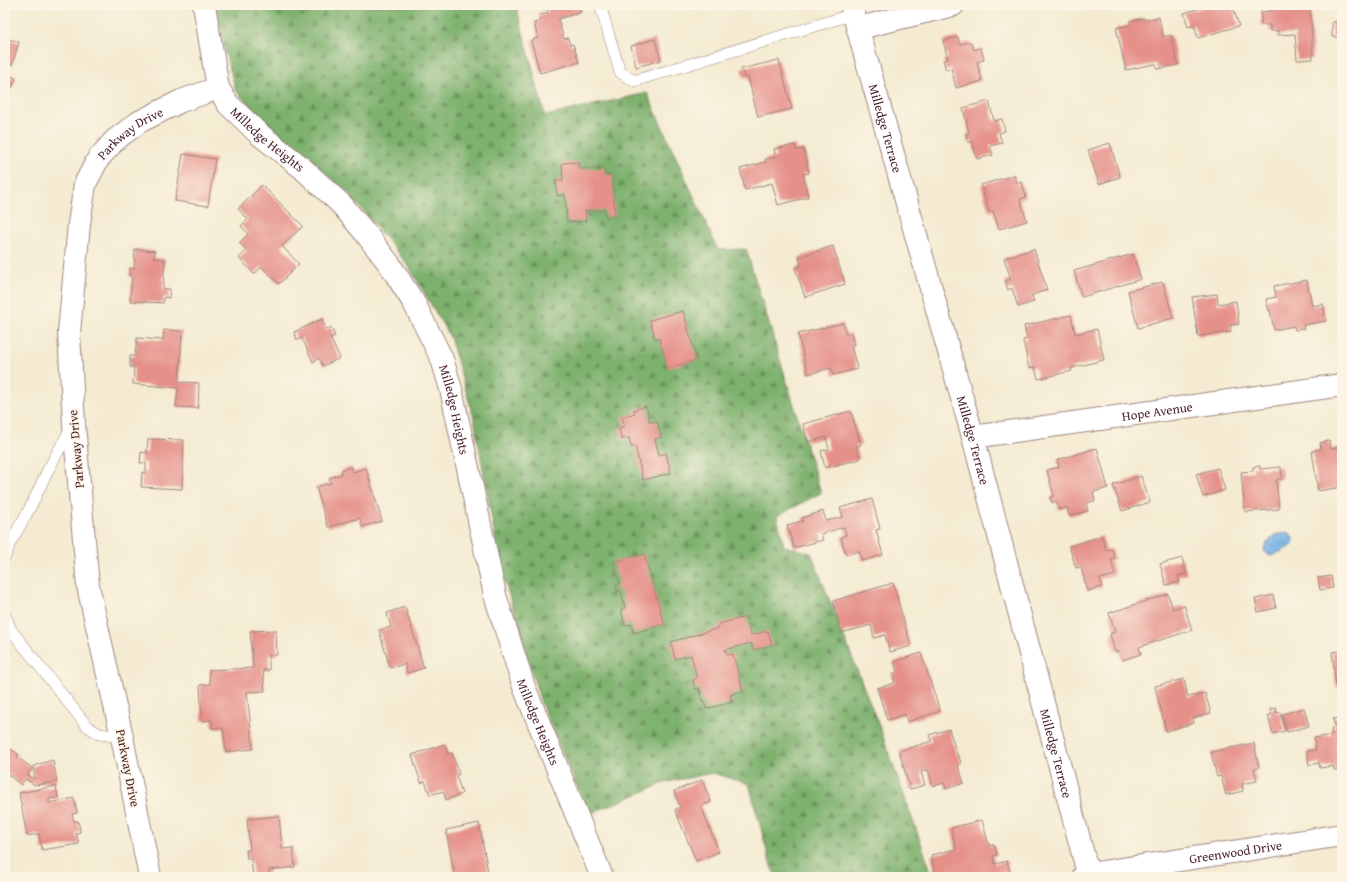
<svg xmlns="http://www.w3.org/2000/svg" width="1347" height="882" font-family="'Gentium Book Plus',serif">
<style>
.forest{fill:url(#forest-firs);stroke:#64684c}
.water{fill:url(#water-waves);stroke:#5f6888}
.building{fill:#e59089}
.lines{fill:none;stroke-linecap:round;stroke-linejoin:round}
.lane-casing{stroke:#9f857e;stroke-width:12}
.street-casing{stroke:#9f857e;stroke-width:24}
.lane{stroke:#fff;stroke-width:11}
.street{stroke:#fff;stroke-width:22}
.labels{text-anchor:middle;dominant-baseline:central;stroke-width:3;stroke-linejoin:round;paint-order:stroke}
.street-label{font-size:13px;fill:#4a1f2b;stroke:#fcf5e5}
</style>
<defs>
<pattern id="forest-firs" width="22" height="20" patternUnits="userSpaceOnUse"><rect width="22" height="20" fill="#7db16d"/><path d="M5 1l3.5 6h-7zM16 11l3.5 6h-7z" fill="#688f5a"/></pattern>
<pattern id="water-waves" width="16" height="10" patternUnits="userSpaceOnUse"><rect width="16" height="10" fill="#74b2e6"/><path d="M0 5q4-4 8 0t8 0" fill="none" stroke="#6190bb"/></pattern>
</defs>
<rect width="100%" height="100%" fill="#fcf5e5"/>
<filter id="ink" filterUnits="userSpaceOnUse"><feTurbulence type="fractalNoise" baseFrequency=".025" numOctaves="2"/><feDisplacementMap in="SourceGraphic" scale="8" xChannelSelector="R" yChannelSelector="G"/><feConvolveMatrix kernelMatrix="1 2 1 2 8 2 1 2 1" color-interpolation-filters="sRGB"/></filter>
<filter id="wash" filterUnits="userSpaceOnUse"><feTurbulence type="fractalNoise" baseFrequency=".012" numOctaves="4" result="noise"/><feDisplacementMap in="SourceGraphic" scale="16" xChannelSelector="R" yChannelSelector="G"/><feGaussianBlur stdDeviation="0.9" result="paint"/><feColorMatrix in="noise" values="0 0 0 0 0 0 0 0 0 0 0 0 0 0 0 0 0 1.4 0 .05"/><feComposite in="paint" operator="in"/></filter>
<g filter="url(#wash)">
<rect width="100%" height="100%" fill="#f4ebd2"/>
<path class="forest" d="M216 5H516L545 116 647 93 718 250 746 249 821 493 777 516 784 546 811 553 881 731 933 877H776L771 866 749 784 713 773 667 782 589 814 541 703 500 565 474 418 450 337 408 265 346 191 268 125 236 91 225 52Z"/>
<path class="water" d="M1288 532C1292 533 1294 540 1293 545L1291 546 1274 555 1270 556 1265 553 1264 550 1265 545 1275 535Z"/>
<g id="blocks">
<path class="building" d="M546 5H579L581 12 558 19 564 39 568 38 570 45 573 44 579 62 540 73 531 40 538 38 534 23 541 21 539 15 548 13Z
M1203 5H1232L1239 26 1198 38 1194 25 1188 27 1184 13 1204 7Z
M1291 5H1310L1313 59 1297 60 1295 34 1278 35V31H1270V25H1261V12L1271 11 1270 6Z
M1159 17 1163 37 1171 35 1178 65 1157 69 1156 64H1154L1126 70 1116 28 1130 25 1129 22 1130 21 1144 18V20Z
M1332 22H1342V47H1340V37H1332Z
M958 37 960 44 971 42 974 50 981 48 984 60 977 62 982 81 956 88 951 68 946 70 943 60 948 59 943 41Z
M5 38 19 42 12 65 7 64 5 71Z
M655 39 661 60 636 67 631 46Z
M779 60 792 109 758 117 748 77 744 78 741 69Z
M5 74 16 78 12 88 5 86Z
M989 101 994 121 1002 119 1005 131 999 133 1002 143 990 146 993 155 977 159 972 141 968 143 967 139 966 134 969 133 963 108Z
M1110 143 1120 177 1099 184 1088 150Z
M795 145 796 150 804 149 809 173 803 174 808 197 778 205 772 183 745 190 740 169 766 162 765 159 776 157 774 149Z
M183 154 215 159 208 206 175 201Z
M578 162V169L604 168 605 175H612L615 216 606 217 605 210 585 211 586 221 567 222 565 195 557 196 556 180H563L562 163Z
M1014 175 1017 183 1022 182 1026 197 1020 199 1027 221 999 229 993 211 989 212 981 185Z
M262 185 303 226 282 246 299 264 279 284 262 267 254 274 239 258 247 250 239 243 248 234 241 226 248 219 238 209Z
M833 246 845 284 805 297 795 268 801 266 799 257Z
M135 249 155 251 154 258 165 259 163 289H170L169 298 164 297 163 303 130 301 132 276H129L130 268 134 269Z
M1034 249 1047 290 1032 295 1034 302 1018 307 1012 288 1008 290 1005 281 1011 279 1004 258Z
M1133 254 1141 279 1082 297 1074 271Z
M1307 280 1312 306 1323 304 1326 321 1303 325 1304 329 1295 330 1294 326 1274 330 1270 310 1269 311 1266 299 1276 297 1274 286Z
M1163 282 1173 318 1138 328 1128 291Z
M1217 294 1218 304 1236 301 1239 324 1230 325 1231 332 1198 336 1192 297Z
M683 311 697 360 668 368 659 338 655 339 650 320Z
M1071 315 1075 334 1097 329 1104 360 1071 368 1072 371 1038 379 1035 367 1029 368 1023 340 1027 339 1024 326Z
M322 319 326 330 331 327 335 336 330 338 340 358 323 366 319 358 313 362 302 338 297 340 294 332Z
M843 323 846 334 851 333 854 345H851L857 369 833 375 831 368 808 374 798 334Z
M164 330 182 331 179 382 199 383 198 408 176 407 178 388 133 384 134 367H130V356H135L137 338 163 340Z
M646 406 650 422 657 421 661 437 655 439 659 455 666 453 671 473 643 480 635 446 631 447 629 438 621 439 619 428 624 426 622 417 635 413 634 410Z
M851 411 861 445 856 446 860 459 825 468 821 451 829 449 826 437 808 442 803 424Z
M148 439 184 440 182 489 141 487 142 472 146 473V463H140L141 452 147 453Z
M1328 441H1329L1331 449 1340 447 1342 454V487L1318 491 1312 451 1321 449 1320 443Z
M1097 448 1108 488 1093 492 1095 501 1086 503 1088 511 1069 516 1067 507 1059 510 1056 501 1052 503 1050 497 1054 496 1047 470 1059 467 1057 460Z
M1260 466V469L1281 467 1282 479 1276 480 1279 509 1245 512 1241 472 1253 471V467Z
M352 467 353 472 366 468 382 521 362 527 360 518 328 527 316 487 331 483 329 478 342 474 341 470Z
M1218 468 1225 490 1203 497 1196 474Z
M1141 476 1150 502 1122 511 1113 485Z
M872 499 880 529 876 530 883 555 862 561 859 551 846 555 841 537 846 535 844 527 821 534 823 540 794 548 787 525 803 521 802 518 823 511 826 521 843 517 840 508Z
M1102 536 1106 550 1112 549 1115 559 1111 560 1115 575 1100 579 1102 587 1087 591 1081 567 1076 568 1069 546Z
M644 554 664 624 634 633 631 624 625 626 621 609 625 608 621 591 618 592 616 585 620 584 613 562Z
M1182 558 1187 574 1178 576 1180 582 1166 585 1160 564Z
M1331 576 1333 588 1320 590 1318 578Z
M893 583 911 646 890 652 885 635 874 638 871 625 841 633 833 601Z
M1168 594 1173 609 1184 605 1192 630 1139 647 1141 654 1122 660 1119 651 1115 652 1110 634 1115 632 1109 613Z
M1273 595 1276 608 1258 612 1255 599Z
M405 607 424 668 407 673 405 664 390 668 379 630 391 627 387 613Z
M746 617 751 635 768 631 772 645 753 650 751 643 725 650 727 655 733 654 743 691 730 695 732 702 706 709 704 701H702L699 688 695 689 693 680 697 678 691 655 675 659 671 642 719 628 718 624Z
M276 630 277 655H269V670H263L265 691 247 692 253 749 226 752 223 728H212V720L202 721 200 685 210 684 209 670 253 668 250 631Z
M1342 651V687H1336L1332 652Z
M921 653 940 711 907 722 905 714 887 720 877 688 895 683 892 674 897 672 894 662Z
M1184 679 1188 697 1205 693 1211 713 1193 718 1194 723 1166 731 1155 686Z
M1276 708 1277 713 1280 712 1285 731 1273 734 1268 716 1271 715 1270 709Z
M1304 708 1309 726 1287 732 1282 714Z
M1342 717V769L1334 770 1333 766 1320 768 1319 763 1309 765 1307 751 1316 750 1314 738 1332 735 1331 728 1335 727 1333 719Z
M949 729 958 757 959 756 961 764 958 765 964 783 946 789 944 783 933 786 928 770 921 772 925 785 910 789 899 751 932 741 929 735Z
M1254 743 1259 768 1254 769 1257 781 1242 784 1243 791 1226 795 1221 776 1217 777 1211 752Z
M445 744 448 754 452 753 459 774 456 775 462 794 446 800 443 791 430 795 425 781 421 783 412 755Z
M5 745 18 754 17 757 32 768 28 775 35 779 33 766 53 760 57 782 35 785 25 779 21 785 5 772Z
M702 780 711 802 701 806 719 852 696 861 675 810 680 807 674 791Z
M56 786 58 798 49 799V803L74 798 77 813 72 814 74 821H78L80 829V832L76 833 79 844 42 850 39 834 27 836 19 793Z
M279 816 282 849 293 848 295 867 269 870V877H253L251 859H247L246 850H250L247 819Z
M982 820 989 846 994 844 997 855 993 856 995 864 1007 861 1011 877H981L980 874 969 877H936L931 855 956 849 951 828Z
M479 823 489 877H455L446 830Z"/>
</g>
</g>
<g filter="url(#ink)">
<use href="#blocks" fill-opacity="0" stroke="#9f857e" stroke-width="1"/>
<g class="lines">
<defs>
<path id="lane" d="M600 5 620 72 634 81 854 14
M5 557 10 543 30 508 48 470 71 428
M5 615 11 630 87 726 99 734 122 737"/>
<g id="street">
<path id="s1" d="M204 5 218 88 228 104 259 134 301 167 342 205 367 235 390 265 414 303 442 359 451 389 495 595 524 687 602 877"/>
<path id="s2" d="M851 5 973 437 1089 877"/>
<path d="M859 28 953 5"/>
<path id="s3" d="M973 437 1342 385"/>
<path id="s4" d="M150 877 122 737 88 586 74 424 69 333 79 224 85 184 98 159 115 140 139 122 181 101 218 88"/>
<path id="s5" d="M1083 877 1089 874 1342 835"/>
</g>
</defs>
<use href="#lane" class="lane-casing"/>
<use href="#street" class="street-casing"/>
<use href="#lane" class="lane"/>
<use href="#street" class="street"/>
</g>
</g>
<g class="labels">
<g class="street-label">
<text stroke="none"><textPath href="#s2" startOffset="128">Milledge Terrace</textPath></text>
<text stroke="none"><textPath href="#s4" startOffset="771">Parkway Drive</textPath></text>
<text stroke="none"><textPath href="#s1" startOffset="156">Milledge Heights</textPath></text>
<text stroke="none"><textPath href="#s1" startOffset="492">Milledge Heights</textPath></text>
<text stroke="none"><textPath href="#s3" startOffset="186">Hope Avenue</textPath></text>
<text stroke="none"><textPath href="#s2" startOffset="452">Milledge Terrace</textPath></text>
<text transform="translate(76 449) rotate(-95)">Parkway Drive</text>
<text stroke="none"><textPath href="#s1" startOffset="816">Milledge Heights</textPath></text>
<text stroke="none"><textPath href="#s2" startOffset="776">Milledge Terrace</textPath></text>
<text transform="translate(128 768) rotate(79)">Parkway Drive</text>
<text stroke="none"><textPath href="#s5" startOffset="155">Greenwood Drive</textPath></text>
</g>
</g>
<rect width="1347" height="882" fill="none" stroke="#fcf5e5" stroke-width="20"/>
</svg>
